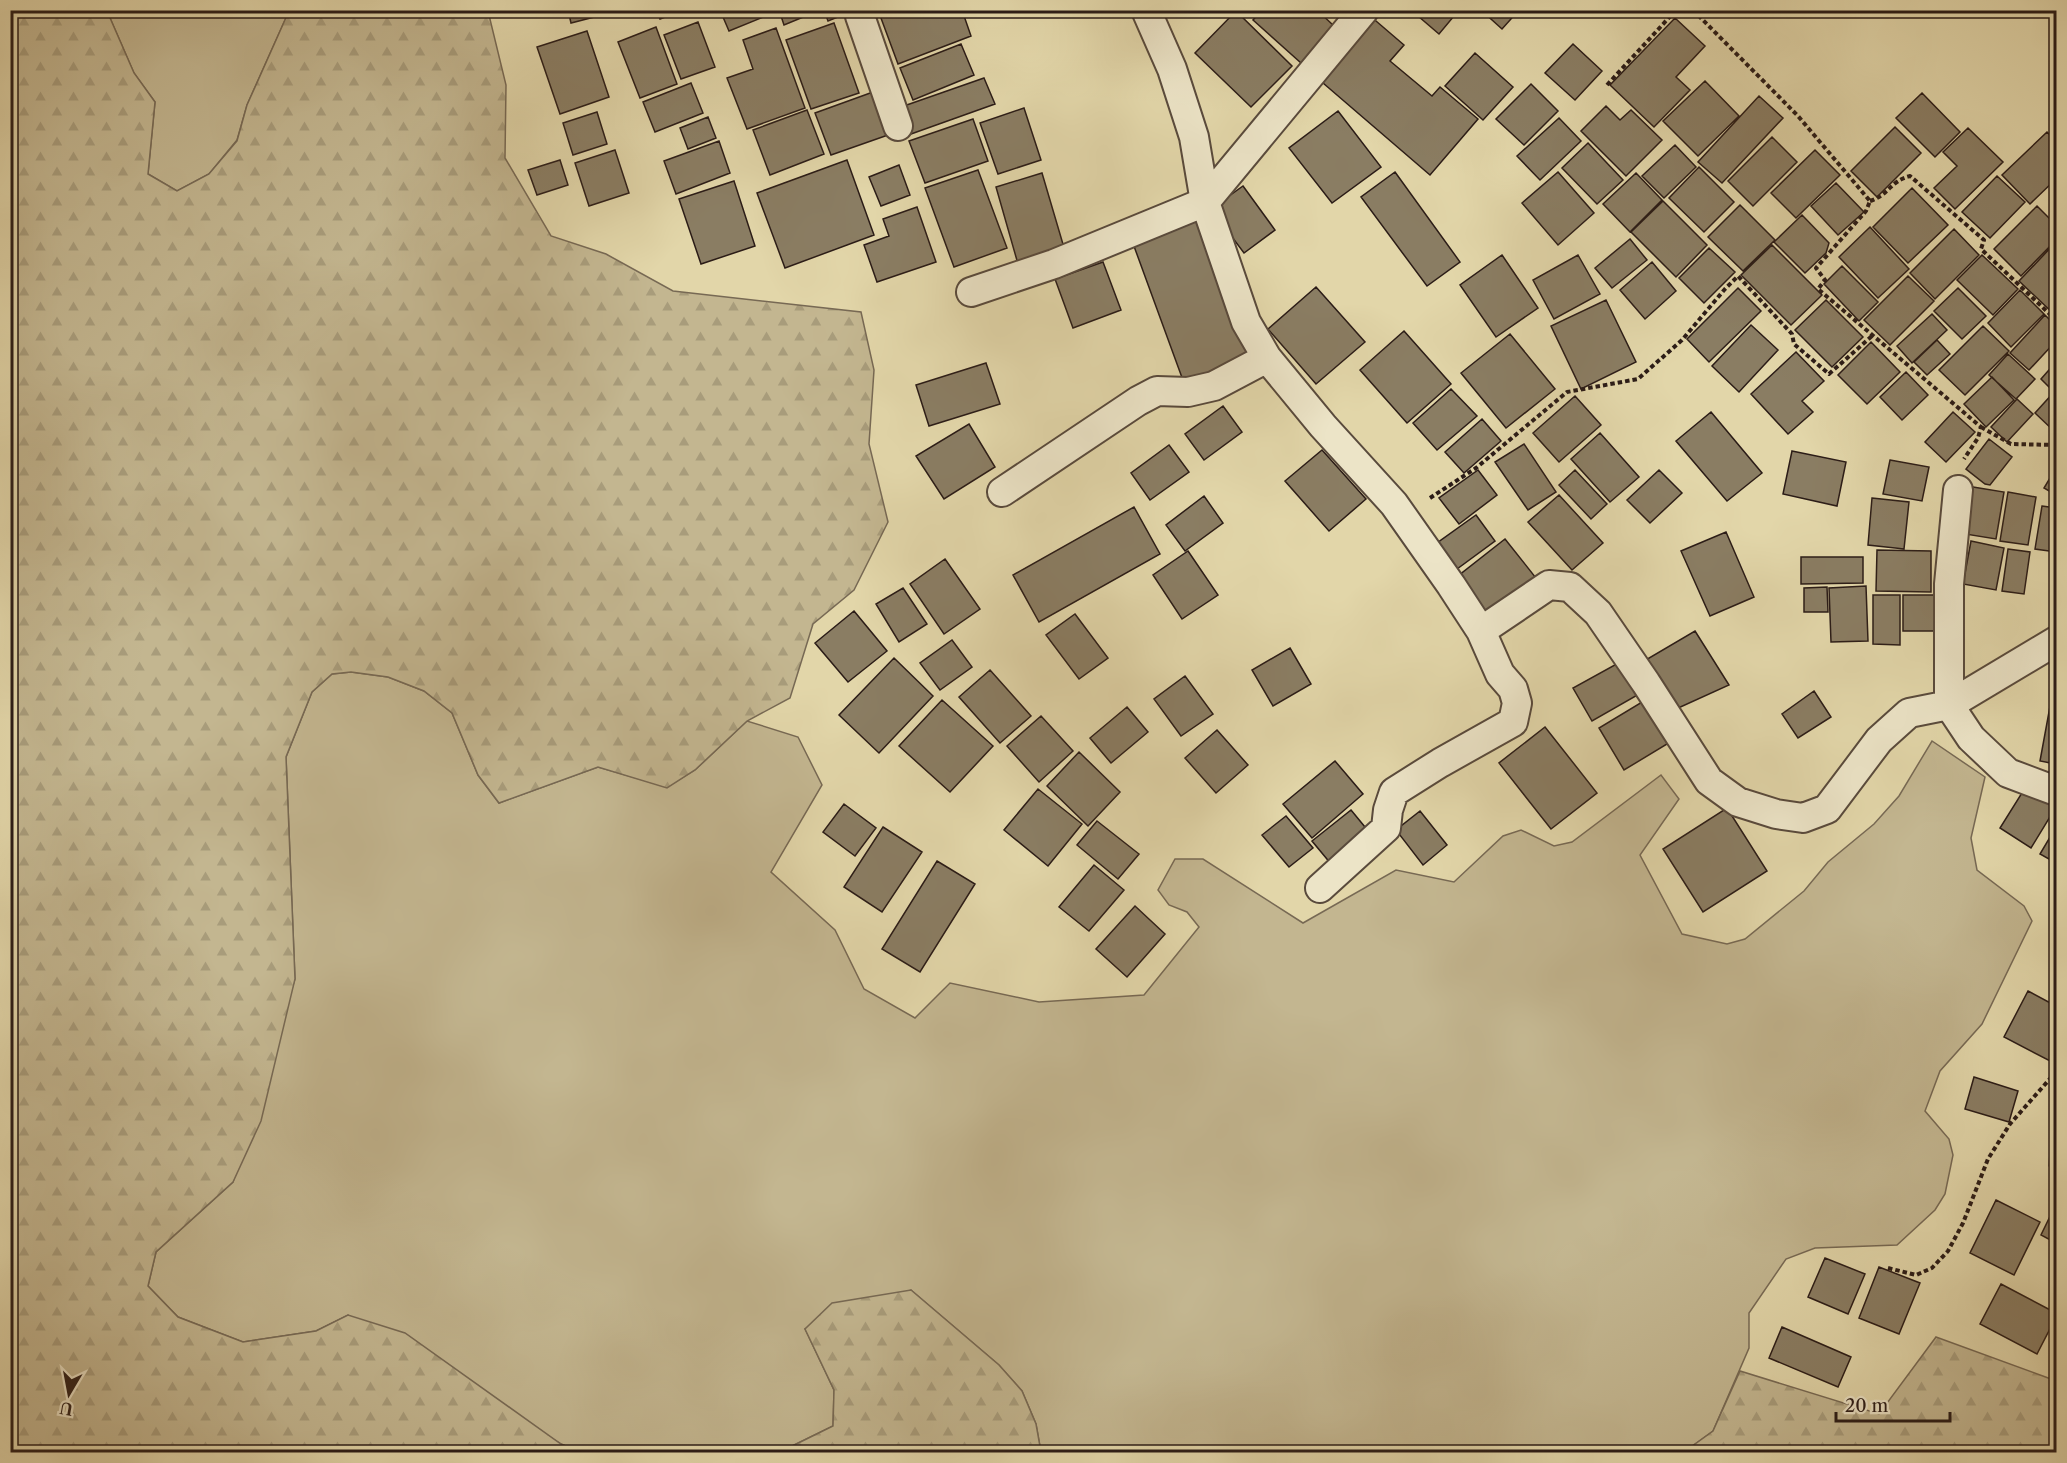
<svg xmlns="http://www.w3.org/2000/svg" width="2067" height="1463" font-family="'Libre Caslon Text',serif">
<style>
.green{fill:#c3b690;stroke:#776954;stroke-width:1.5}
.forest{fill:url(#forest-firs);stroke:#776954;stroke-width:1.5}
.building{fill:#8a7d63;stroke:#2b1c17;stroke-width:1.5}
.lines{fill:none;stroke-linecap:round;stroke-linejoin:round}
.minor-casing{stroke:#594a3c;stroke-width:32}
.path{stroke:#2b1c17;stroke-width:4;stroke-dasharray:4.5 3;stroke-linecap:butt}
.minor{stroke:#ece4c7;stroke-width:28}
</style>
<defs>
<pattern id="forest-firs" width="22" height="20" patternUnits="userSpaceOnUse" patternTransform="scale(1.5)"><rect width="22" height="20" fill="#c3b690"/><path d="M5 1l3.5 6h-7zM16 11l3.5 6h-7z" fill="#a89c7b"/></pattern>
</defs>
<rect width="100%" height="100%" fill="#e2d6a9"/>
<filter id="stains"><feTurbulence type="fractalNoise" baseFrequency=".00333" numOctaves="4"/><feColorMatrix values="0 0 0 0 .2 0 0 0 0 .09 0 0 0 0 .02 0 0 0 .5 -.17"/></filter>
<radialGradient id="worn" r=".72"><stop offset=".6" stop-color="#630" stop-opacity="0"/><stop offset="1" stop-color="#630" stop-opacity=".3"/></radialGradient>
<path class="green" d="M107 11H289L247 105 237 140 209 174 177 191 148 174 155 102 134 73Z
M351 672 388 677 424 691 452 713 478 775 499 803 598 767 667 787 695 770 747 721 798 737 822 785 771 872 835 930 864 989 915 1018 950 983 1039 1002 1144 995 1199 927 1187 912 1169 905 1158 890 1175 859H1203L1303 923 1396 870 1454 882 1503 836 1521 830 1554 846 1572 842 1661 775 1679 799 1640 855 1682 934 1727 944 1745 939 1804 891 1828 862 1874 824 1899 796 1932 741 1985 777 1971 838 1977 870 2024 906 2032 921 1982 1024 1940 1071 1925 1111 1949 1139 1953 1155 1945 1194 1935 1210 1897 1245 1815 1248 1786 1259 1749 1313V1348L1713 1431 1684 1452H1041L1036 1424 1022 1391 999 1365 911 1290 805 1329 834 1390 833 1426 780 1452H579L561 1444 348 1315 316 1331 243 1342 178 1317 148 1286 156 1252 233 1182 295 979 286 757 312 692 332 674Z"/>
<path class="forest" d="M10 11H107L134 73 155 102 148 174 177 191 209 174 237 141 247 105 289 11H488L506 85 505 158 551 236 606 254 673 291 861 312 874 370 869 444 888 522 854 590 813 624 790 698 747 721 695 770 667 788 598 767 499 803 478 775 452 713 424 691 388 677 351 672 332 674 312 692 286 757 295 979 261 1121 233 1182 156 1252 148 1286 178 1317 243 1342 316 1331 348 1315 405 1333 561 1444 579 1452H11Z
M2056 1110V1171L2049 1166 2053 1114Z
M911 1290 999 1365 1022 1391 1036 1424 1041 1452H780L833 1426 834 1390 805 1329 832 1303Z
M1936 1337 2051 1379 2056 1371V1452H1684L1713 1431 1740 1371 1879 1414Z"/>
<path class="building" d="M568 10H618V11L571 23Z
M656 10H684L660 19Z
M720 10H764L766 16 729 31Z
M779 10H818V11L784 25Z
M824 10H855L828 21Z
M878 10H962L971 36 898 64Z
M1262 10H1317L1334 26 1301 63 1253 20Z
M1411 10H1459L1439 34Z
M1481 10H1519L1502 29Z
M1236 11 1292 66 1251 107 1195 53Z
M1369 15 1404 45 1390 61 1432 96 1440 87 1478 119 1430 175 1316 77Z
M1675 18 1705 46 1676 77 1690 90 1654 127 1610 85Z
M698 22 715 67 681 79 664 35Z
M834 23 859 93 811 109 786 40Z
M656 27 677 84 640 98 618 42Z
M776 28 805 108 747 129 727 78 753 69 743 40Z
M587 31 609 97 560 114 537 47Z
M961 44 974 75 913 100 900 68Z
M1573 44 1602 71 1575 100 1545 73Z
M1475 53 1513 87 1483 120 1445 86Z
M984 78 995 104 911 134 901 107Z
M1705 81 1739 116 1698 156 1663 121Z
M691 83 703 113 655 132 643 102Z
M1531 84 1558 111 1524 145 1496 119Z
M873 92 888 135 831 155 815 113Z
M1922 93 1960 132 1935 157 1896 118Z
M1759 96 1783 118 1722 183 1698 162Z
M1606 106 1620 120 1631 110 1662 140 1626 176 1581 131Z
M1024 108 1041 160 998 174 980 123Z
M807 110 824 154 770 175 753 130Z
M1338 111 1381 167 1332 203 1289 148Z
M597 112 607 144 573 155 563 123Z
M708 117 716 138 688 149 680 128Z
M1559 118 1581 141 1540 180 1517 156Z
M973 119 988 161 925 183 909 141Z
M1895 127 1921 153 1877 197 1851 171Z
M1968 128 2003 162 1955 209 1934 188 1957 166 1943 152Z
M2047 132 2056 141V179L2030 204 2002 175Z
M1772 137 1797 162 1753 206 1728 181Z
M719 141 730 173 676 194 664 161Z
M1588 143 1623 180 1597 204 1562 168Z
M1675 145 1696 167 1664 198 1642 176Z
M615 150 629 193 589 206 575 163Z
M1815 150 1840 175 1796 218 1771 193Z
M560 160 568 185 537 195 528 170Z
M847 160 874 235 785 268 757 193Z
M899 165 910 195 881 206 869 177Z
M1699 167 1734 202 1704 232 1669 198Z
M978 170 1007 248 954 267 925 188Z
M1395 172 1460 262 1427 286 1361 197Z
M1558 172 1594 213 1558 245 1522 203Z
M1042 173 1065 251 1018 264 996 187Z
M1636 173 1662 200 1630 232 1603 204Z
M1997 176 2025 202 1990 238 1962 212Z
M734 181 755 246 701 264 679 199Z
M1836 183 1864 212 1838 235 1811 206Z
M1243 186 1275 230 1244 253 1211 209Z
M1912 188 1948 225 1908 263 1873 227Z
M1663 201 1707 245 1676 277 1631 232Z
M1740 205 1775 240 1743 271 1708 237Z
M2037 206 2056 225V240L2021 276 1994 249Z
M917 207 936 262 877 282 864 245 889 236 883 219Z
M1199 214 1252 359 1184 383 1131 238Z
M1802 215 1829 243 1826 253 1805 273 1774 242Z
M1870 227 1909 269 1878 298 1839 257Z
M1954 229 1979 255 1935 299 1910 273Z
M1630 239 1647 260 1612 288 1595 268Z
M2056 242V316L2019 281Z
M1772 245 1822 295 1791 325 1741 275Z
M1709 248 1735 272 1704 303 1679 278Z
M1502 255 1538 308 1496 337 1460 285Z
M1578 255 1600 294 1554 319 1533 280Z
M1982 255 2018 289 1993 315 1957 280Z
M1103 262 1121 310 1073 328 1055 279Z
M1652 262 1676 291 1645 319 1620 290Z
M1842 266 1878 302 1859 321 1824 284Z
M1908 276 1934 301 1890 345 1864 320Z
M1316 287 1365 342 1316 384 1268 329Z
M1738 288 1761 311 1709 362 1687 339Z
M1958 288 1986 316 1962 339 1934 311Z
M2020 290 2044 314 2011 347 1988 323Z
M1606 300 1636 362 1581 389 1551 326Z
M1826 300 1863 337 1832 367 1795 330Z
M1932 314 1947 330 1912 363 1897 346Z
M2045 315 2056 326V341L2029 370 2010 353Z
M1751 325 1778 350 1739 392 1712 366Z
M1983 326 2009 351 1965 395 1939 370Z
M1404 331 1451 384 1407 423 1360 370Z
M1510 334 1555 389 1506 428 1461 373Z
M1937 340 1950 354 1927 375 1914 362Z
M1871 342 1900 372 1867 404 1838 375Z
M1796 352 1824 381 1802 401 1813 412 1788 434 1751 394Z
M2008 354 2035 379 2016 399 1989 375Z
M2056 362V431L2055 432 2035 413 2054 392 2041 379Z
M986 363 1000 404 929 426 916 385Z
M1906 372 1928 395 1902 420 1880 397Z
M1992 377 2014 400 1986 427 1964 404Z
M1451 389 1477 416 1437 450 1413 423Z
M1575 396 1601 425 1559 462 1533 433Z
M2017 399 2033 414 2007 442 1991 427Z
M1223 406 1242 432 1204 460 1185 434Z
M1711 412 1762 473 1727 501 1676 441Z
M1953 412 1975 432 1946 462 1925 442Z
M1482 419 1501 441 1464 473 1445 452Z
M969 424 995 467 944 499 916 456Z
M1600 433 1639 477 1610 502 1571 459Z
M1989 439 2012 457 1990 485 1985 484 1966 469Z
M1524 444 1556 492 1528 510 1495 462Z
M1169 445 1189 472 1150 500 1131 473Z
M1322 450 1366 499 1329 531 1285 481Z
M1792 451 1846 462 1837 506 1783 494Z
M1890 460 1929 467 1922 501 1883 494Z
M2056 468V495L2044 488Z
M1478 470 1497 495 1459 524 1439 498Z
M1575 470 1607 504 1591 519 1559 485Z
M1659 470 1682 493 1650 523 1627 500Z
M1973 487 2004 492 1996 539 1965 534Z
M2008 492 2036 497 2028 545 2000 541Z
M1559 495 1603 543 1572 570 1528 522Z
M1204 496 1223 523 1185 551 1166 525Z
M1872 498 1909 502 1904 549 1868 545Z
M2042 506 2056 508V552L2035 549Z
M1134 507 1160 554 1039 622 1013 575Z
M1476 515 1495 541 1457 569 1437 543Z
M1726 532 1754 597 1710 616 1681 551Z
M1505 539 1536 578 1488 615 1458 576Z
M1971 541 2004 548 1996 590 1963 584Z
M2008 549 2030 552 2024 594 2002 591Z
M1877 550 1931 551V592L1876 591Z
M1188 551 1218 595 1182 619 1153 575Z
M1801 557H1863V583L1801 584Z
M945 559 980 609 944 634 910 584Z
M1866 586 1868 641 1831 642 1829 588Z
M1827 587 1828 612H1804V588Z
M903 588 927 624 899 642 876 604Z
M1873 595H1900V645L1873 644Z
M1903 595H1937V631H1903Z
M854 611 887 651 848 682 815 643Z
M1075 614 1108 658 1079 679 1046 635Z
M1695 631 1729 685 1676 709 1644 661Z
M952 640 972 667 940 690 920 663Z
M1290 648 1311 684 1273 706 1252 670Z
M894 658 933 696 879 753 839 715Z
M1622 661 1641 693 1592 721 1573 688Z
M990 670 1031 716 1000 743 959 697Z
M1185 676 1213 714 1181 736 1154 699Z
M1814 691 1831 717 1798 738 1782 714Z
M1647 699 1672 741 1624 770 1599 728Z
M942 700 993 746 950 792 899 746Z
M2051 701 2056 702V764L2040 761Z
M1127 707 1148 732 1111 763 1090 738Z
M1041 716 1073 751 1039 782 1007 746Z
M1545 727 1597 793 1551 829 1499 763Z
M1217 730 1248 765 1216 793 1185 758Z
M1079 752 1120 792 1088 826 1047 786Z
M1335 761 1363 794 1312 838 1283 804Z
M2025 788 2056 807 2031 848 2000 828Z
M1038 789 1082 824 1048 866 1004 830Z
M844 804 876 828 855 856 823 832Z
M1727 808 1767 871 1703 912 1663 849Z
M1351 810 1374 838 1336 870 1312 841Z
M1420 811 1447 845 1423 865 1396 830Z
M1286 816 1313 848 1289 867 1262 835Z
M1097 821 1139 854 1118 879 1077 845Z
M883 827 922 852 882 912 844 887Z
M2056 827V863L2040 854Z
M937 861 975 884 920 972 882 949Z
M1094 865 1124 890 1089 931 1059 907Z
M1135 906 1165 934 1127 977 1096 949Z
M2028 991 2056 1006V1058L2054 1063 2004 1037Z
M1974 1077 2018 1091 2009 1122 1965 1109Z
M1996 1200 2040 1222 2014 1275 1970 1253Z
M2056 1204V1243L2041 1235Z
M1825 1258 1865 1274 1848 1314 1808 1297Z
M1879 1267 1920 1283 1899 1334 1859 1318Z
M2001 1284 2056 1313V1317L2037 1354 1980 1324Z
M1782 1327 1851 1357 1838 1387 1769 1358Z"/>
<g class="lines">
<defs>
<path id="minor" d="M861 10 860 16 898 126
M1146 10 1172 69 1194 137 1205 202 1246 322 1267 358 1323 426 1394 504 1451 585 1481 631 1500 674 1513 689 1517 703 1513 722 1440 763 1394 792 1388 810 1386 828 1320 888
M971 292 1054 264 1205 202 1364 10
M1958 490 1949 584V705L1971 738 2008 773 2056 791
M1002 492 1138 401 1157 391 1188 392 1214 386 1267 358
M1481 631 1549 585 1570 587 1598 613 1646 683 1709 781 1738 802 1776 814 1803 818 1827 809 1879 740 1909 713 1949 705 2056 641"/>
</defs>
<use href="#minor" class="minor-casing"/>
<path class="path" d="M1693 10 1798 116 1870 201 1866 211 1816 268 1825 280 1818 289 1981 427 1978 438 1964 459
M1607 85 1676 10
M1870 201C1889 195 1890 181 1910 176L1984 240 1981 249 2056 320
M1981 427 2011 444 2056 445
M1430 498 1476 468 1567 392 1638 379 1682 340 1725 289 1738 276 1792 334 1794 344 1829 374 1872 336
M1888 1268 1916 1275 1932 1268 1948 1251 1963 1223 1988 1159 2010 1124 2056 1072"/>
<use href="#minor" class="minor"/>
</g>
<rect width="2067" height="1463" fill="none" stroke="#e2d6a9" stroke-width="36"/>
<rect x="12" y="12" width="2043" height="1439" fill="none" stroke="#2b1c17" stroke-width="3"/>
<rect x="18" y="18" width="2031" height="1427" fill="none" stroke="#2b1c17" stroke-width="1.5"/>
<g transform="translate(69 1394) rotate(190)" stroke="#ece4c7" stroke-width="4.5" paint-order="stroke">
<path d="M0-4.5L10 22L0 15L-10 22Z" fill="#2b1c17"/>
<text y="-9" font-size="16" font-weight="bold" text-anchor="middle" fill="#2b1c17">U</text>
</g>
<path d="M1836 1412v9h114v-9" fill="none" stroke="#2b1c17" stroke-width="3"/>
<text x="1845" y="1412" font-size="18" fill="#2b1c17" stroke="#ece4c7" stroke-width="4.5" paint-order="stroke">20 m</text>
<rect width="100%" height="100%" filter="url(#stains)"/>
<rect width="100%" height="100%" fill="url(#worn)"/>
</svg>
